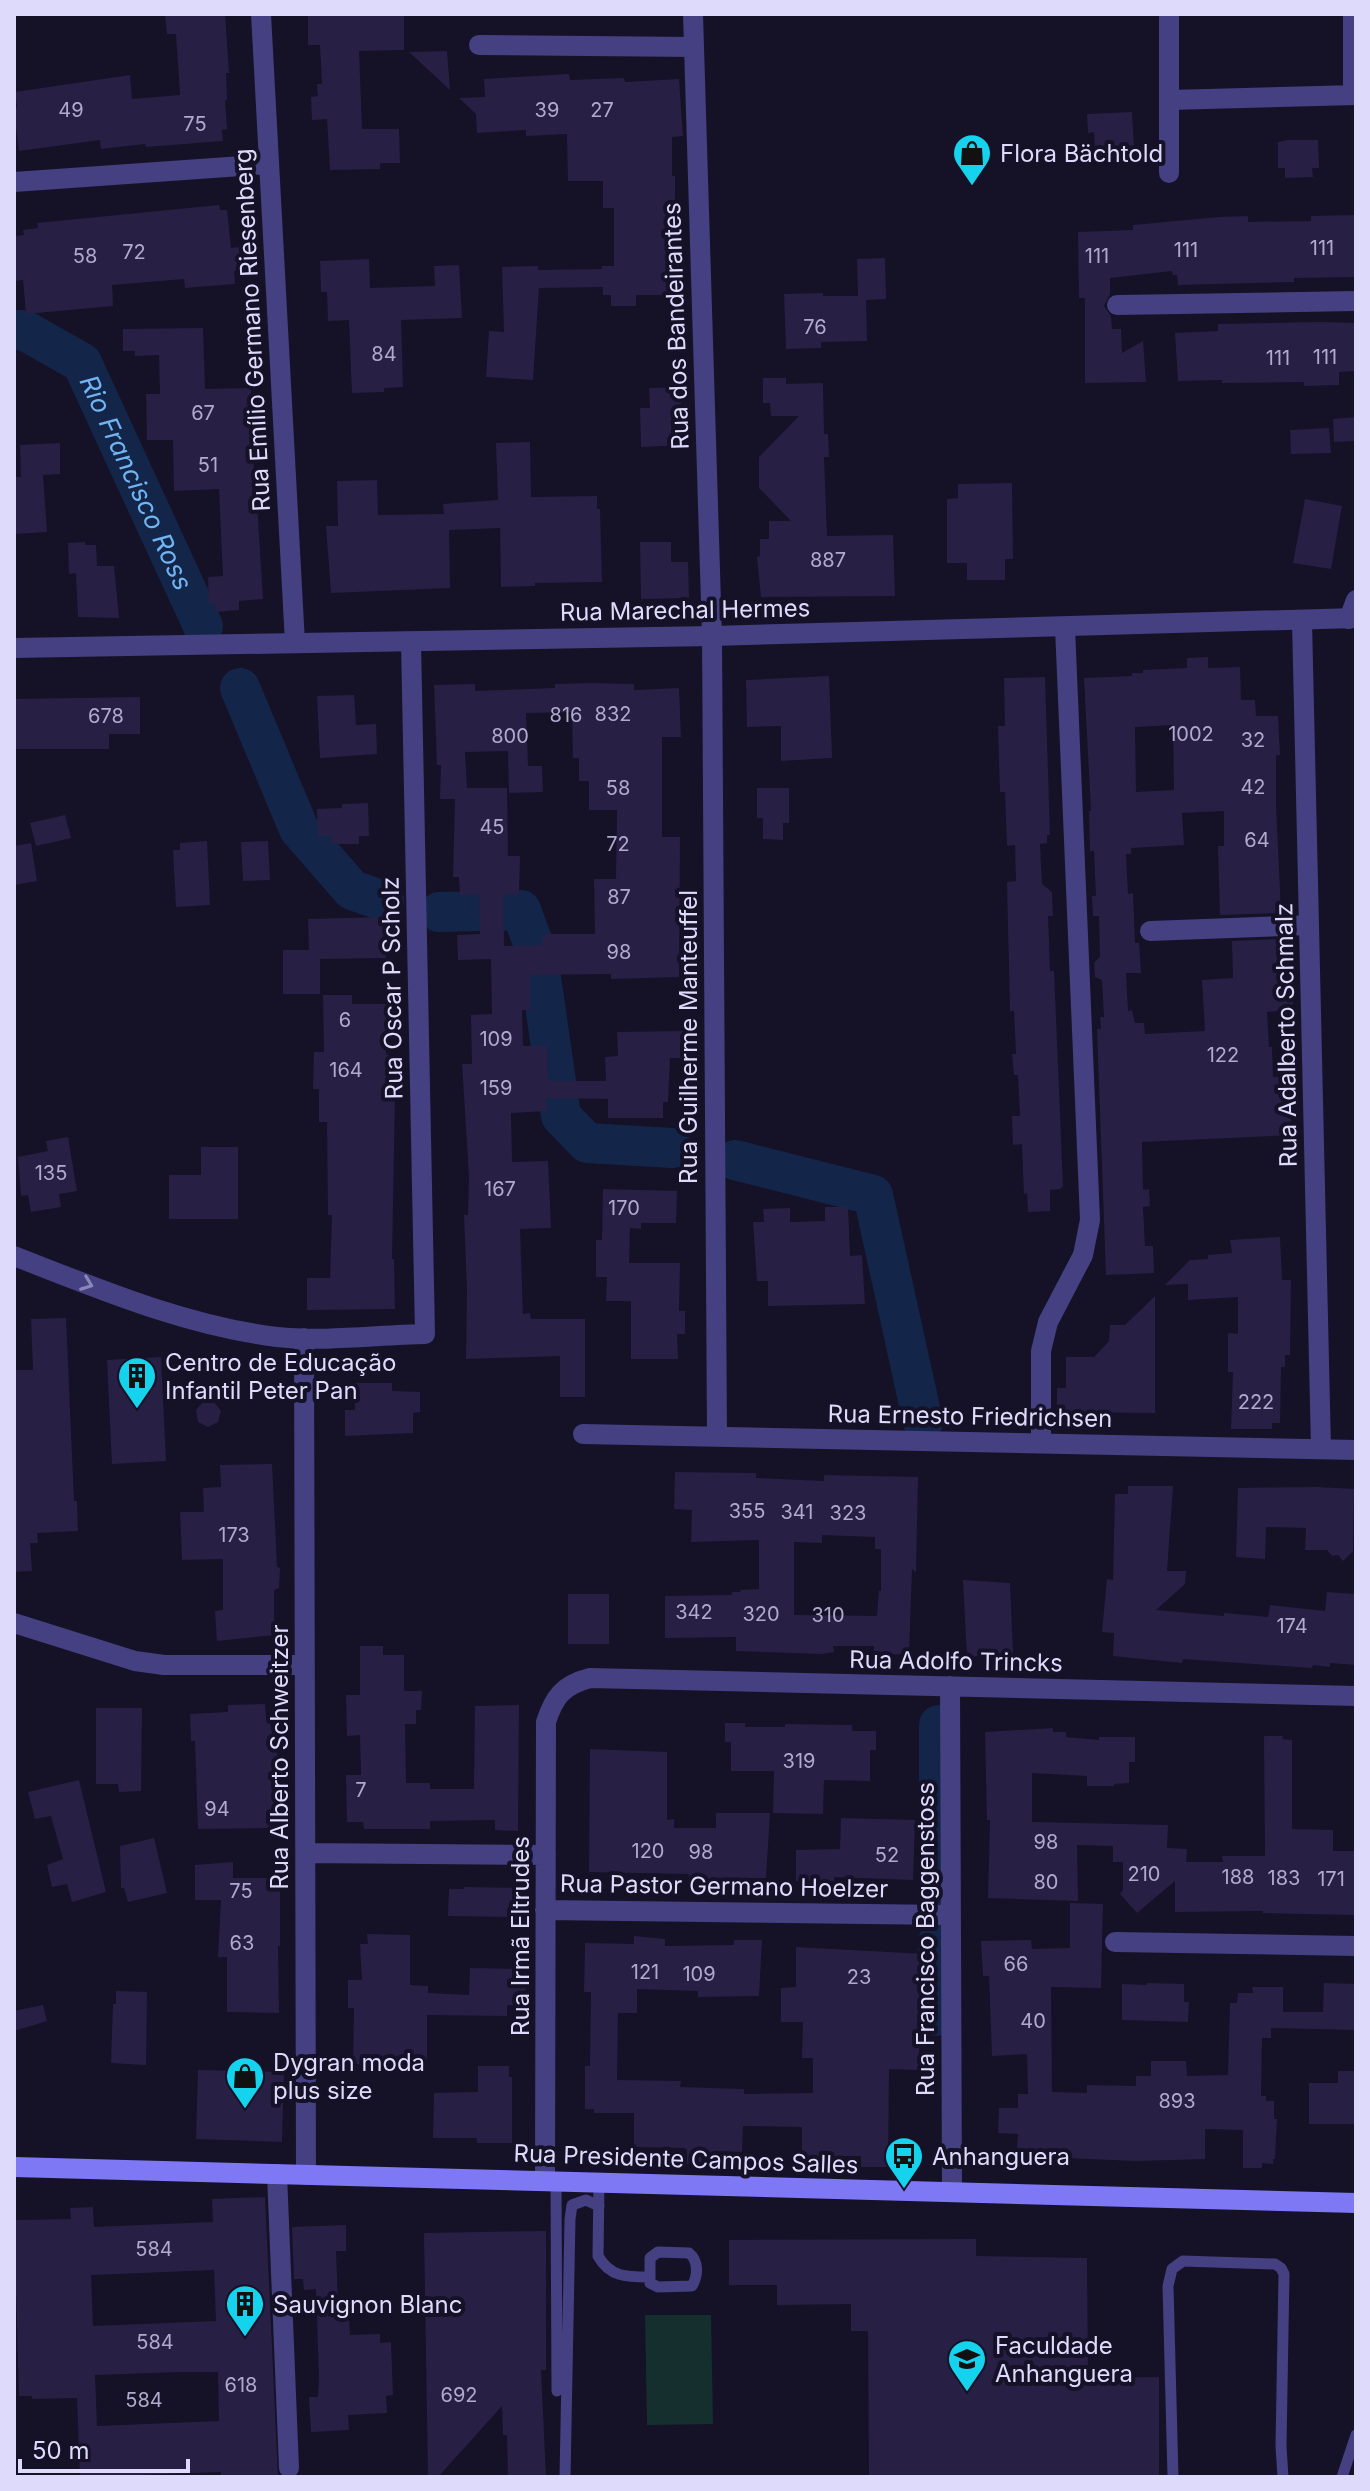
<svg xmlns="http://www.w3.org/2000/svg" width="1370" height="2491" font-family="Inter,sans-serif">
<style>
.green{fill:#152f2f}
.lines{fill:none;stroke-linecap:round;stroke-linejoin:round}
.river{stroke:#132649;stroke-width:40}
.building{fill:#281f45;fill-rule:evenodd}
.service{stroke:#444081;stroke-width:11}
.minor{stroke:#444081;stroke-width:20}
.tertiary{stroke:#444081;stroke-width:20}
.secondary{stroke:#7e78f4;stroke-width:20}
.oneway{stroke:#8985b8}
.labels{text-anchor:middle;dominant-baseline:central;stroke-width:8;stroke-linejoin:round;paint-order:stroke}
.number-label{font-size:20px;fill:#b0abce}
.poi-label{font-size:24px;fill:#dedafc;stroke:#151126;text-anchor:start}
.street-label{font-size:24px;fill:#dedafc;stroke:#151126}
.water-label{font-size:26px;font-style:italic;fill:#70b4f4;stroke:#151126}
</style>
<rect width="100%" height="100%" fill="#151126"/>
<path class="green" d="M645 2315H711L713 2424 647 2425Z"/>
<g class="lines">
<g class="river">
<path id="s1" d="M14 330H24L82 363 203 626"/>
<path d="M240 688 299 829 352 890 384 901"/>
<path d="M439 912 521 910 538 957 561 1116 587 1143 672 1148"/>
<path d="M735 1160 873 1195 923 1422"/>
<path d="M939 1725V1894"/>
<path d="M937 2016 938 1942"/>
</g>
</g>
<path class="building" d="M165 14H225L229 73H226L227 100H225L227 129 222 130 223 141 146 147 145 144 101 149 100 140 19 151 14 111V108L17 107 15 92 130 75 132 99 180 95 176 34H167Z
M308 14 404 15V50L359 51 362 129H399L400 163H380V169L330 170 327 119 312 120 311 97 318 96 317 84H322L320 45H308Z
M447 51 450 90 409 52Z
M569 74 570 80 624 78 625 82 679 79 683 136 672 137V176H675V295H636V306H611V295H603V287L539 288 533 380 486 377 489 331 504 332 502 267 538 266V270L602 269V266H614V208H603V181H568L567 134 526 136V130L477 133 476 114 459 98 485 97 484 79Z
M1132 112 1134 148 1095 153 1094 132 1088 133 1087 114Z
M1288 140H1318L1319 168H1312L1313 177 1285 178V168H1278V142Z
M219 205 220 210H227L231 248 239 247 241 270 234 271 235 284 185 288 184 279 112 285 113 306 26 314 23 280 14 281V236L24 235 23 230 38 228 37 223Z
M1356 215V277L1294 278V282L1178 285 1177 275H1173L1172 271 1110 278V294L1104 306 1111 316 1112 329H1121L1122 353 1143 341 1146 382 1085 383V298H1079L1078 232 1133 230V225L1219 217 1248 216V222L1311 221V216Z
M885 258 886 299 866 300 867 341 821 342V348L786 349 784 294 823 293V296H858L857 259Z
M369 259 370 288 435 286 434 266 459 265 462 318 401 320 403 387 384 388V392L352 393 349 320 328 321 327 292H321L320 261Z
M1320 322 1356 323V371L1339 372V385L1304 386V382L1222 383V380L1178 381 1175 333 1218 331V324Z
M203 328 205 389 251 388 255 504H257L263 599 239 601V610L216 612 215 604H209L208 577 223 576 219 489 174 491 173 440H147L146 394H160L159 355 135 356V351H123V329Z
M763 378H786V384L823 383 824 434H828L829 457H824L827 536 893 535 895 596 761 597 757 557 760 556V539H769V521H791L759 488V457L799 416H771L770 403H763Z
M681 387V408H686L687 434H683L684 445 641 447 640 408H650L649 388Z
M1356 417V441L1334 442 1333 419Z
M1329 428 1331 453 1291 454 1290 430Z
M530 442 531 497 597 496V509H600L602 582 535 583V586L501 587 500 528 449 530 450 588 331 593 326 526H338L337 481 377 480 378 515 444 514 443 504 498 500 496 443Z
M60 443V474L43 475 47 532 14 534V477H21L20 445Z
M1012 483 1013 559H1005V580H967V563H947V499L958 498V484Z
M1305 499 1342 506 1331 569 1293 563Z
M85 542V545H96L97 566H114L119 618 78 617 76 573 69 574 68 543Z
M640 542H671V562H688L689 598 641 599Z
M1208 657V668L1240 667 1241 700H1255L1256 716H1278L1280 755H1276V805L1281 913 1220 915 1218 846H1224V811L1182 813 1184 845 1131 848V854H1126L1128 894 1133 893 1135 943H1139L1141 973H1126L1128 1011 1132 1010 1135 1023H1144L1145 1034 1205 1031 1202 980 1233 978 1232 941 1281 939 1282 976H1292L1293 1010 1267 1012 1269 1047H1272L1273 1077H1289L1292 1135 1142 1142 1143 1190 1149 1189 1150 1206 1143 1207 1145 1246H1153L1154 1273 1106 1275 1097 1029H1101L1100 1017H1104L1102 980 1095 977 1094 963 1100 957 1099 916H1093L1092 896H1096L1094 851H1090L1089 811H1091L1084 678 1132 676V673H1143V670L1187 668V658ZM1173 725 1174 790 1136 792 1135 727Z
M829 676 832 758 781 761V726L747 727 746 680Z
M1045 677 1050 835H1047V843L1040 844 1042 884 1052 892 1053 916H1048L1050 971H1054L1063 1186 1060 1189 1050 1190V1211L1028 1212 1027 1193 1024 1194 1022 1144 1013 1145 1012 1116H1020L1018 1075H1014L1012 1054H1016L1014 1011H1010L1007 882 1016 881 1015 845 1007 846 1005 792H1000L998 726H1005L1004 678Z
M591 683 634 684V690L679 688 681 737H662V837H680L679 977 611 979V974L530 975V1010H522L523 1046H547L548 1081H606L605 1057 618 1056 617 1032 683 1031 684 1058H670L668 1102H663V1118H608V1099L546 1098 547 1111 511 1113 512 1162 548 1161 551 1228 520 1229 523 1314 530 1313 531 1319H585V1397H560V1356L466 1359 467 1289 464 1215H468L469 1177 462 1064H472L471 1015 492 1014 491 959 458 960 457 935 480 934 479 894 460 895 459 877H453L455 799H440L441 765H437L434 685 475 684V691L555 688V684ZM572 712 573 758H579V781H589V810H617L616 879H594L595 934H550L543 935V945L504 946 503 894H519L520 856H508L507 788H467L465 752 508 751 509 793 543 792 542 766H528L526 713Z
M354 695 356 725 376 724 377 754 320 758 317 696Z
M140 697V734H109V749H14V699Z
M757 788H789V823H783V840L763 839V818H757Z
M368 803 369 836H359V844H331V836H318L317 809 342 808V804Z
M65 815 71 838 36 846 30 823Z
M207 841 210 905 176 907 173 850H180V843Z
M268 841 270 880 243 881 241 842Z
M31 843 37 881 14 885V846Z
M385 917 386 958 320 959V994H283V950H309L308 919Z
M323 995H352V1004H386V1054L394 1058 395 1094 392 1259H394L395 1309 307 1310V1278H330L332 1215H328L327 1122H319V1089H313L314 1052H324Z
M68 1137 77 1191 59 1194 61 1207 31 1212 28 1195 21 1196 18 1157 48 1151 46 1141Z
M201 1147H238V1219H169V1175H201Z
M603 1189 677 1191 676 1223H641V1229L630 1228 629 1263H680L679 1311H685V1334H677L678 1359H631V1301H606L607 1277H596V1240H602Z
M825 1207H848L850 1256 862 1255 865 1304 768 1306V1281H757L753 1222H764L763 1209 790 1208V1222L825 1221Z
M1280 1237 1282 1280H1291L1290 1355H1285V1367H1281L1280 1423H1272V1429H1231L1233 1372H1228V1333L1238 1334V1297L1188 1300V1284L1165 1285 1190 1260 1208 1259V1255L1232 1253 1230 1240Z
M1155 1296V1413L1057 1412V1388H1066V1357H1094L1109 1341 1110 1325H1125Z
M66 1318 74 1501H77L78 1531 37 1533 38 1543H30L32 1571 14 1572V1370H33L31 1319Z
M161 1357 166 1461 112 1464 107 1360Z
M355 1383H392V1391L420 1392V1412L413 1413V1433L345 1436V1410H355Z
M203 1402H214L221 1411 218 1422 208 1427 198 1422 196 1410Z
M272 1464 277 1567 280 1568 279 1588 274 1590V1635L217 1641 215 1611 223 1610V1559L182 1560 180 1512H204L203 1488 221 1487 220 1465Z
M675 1472 756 1473V1478L824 1481V1475L918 1477 916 1572 912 1569 909 1654 874 1655V1646H833L834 1652 822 1654 736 1651V1637L665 1638V1596L732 1595V1592H741L740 1590 759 1589V1540L691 1542 692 1510 674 1509ZM822 1535 875 1537V1549H881V1591H879L877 1616 794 1615V1542L822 1543Z
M1128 1486H1173L1167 1571H1186L1185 1584 1156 1610 1224 1616V1613L1268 1617 1270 1605 1325 1611 1327 1592 1356 1594V1665L1330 1663V1667L1313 1665 1312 1668 1183 1659 1182 1663 1113 1656 1114 1633 1102 1632 1107 1579 1113 1580 1115 1494H1128Z
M1317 1487 1354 1489 1353 1551 1343 1561 1338 1555 1332 1556 1327 1550H1305L1306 1528 1266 1527 1265 1559 1236 1557 1238 1488Z
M963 1580 1010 1583 1013 1654 967 1657Z
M568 1594H609V1644H568Z
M360 1646H383V1655H404V1691H422L421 1710H416V1724H405L406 1783H430V1789H474L475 1706 519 1705 518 1831 495 1830V1820L430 1821V1829H364L363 1822H347L346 1775H361L360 1735 347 1736 346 1695H360Z
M265 1704 266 1717H270L271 1728H276L281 1823H270L271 1828 198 1829 195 1741H191L190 1714 228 1712V1705Z
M96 1708H142L141 1791 119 1792 118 1784H96Z
M725 1723H745V1727H785V1724L852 1725V1731H876V1750H870V1781L824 1780 823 1814 773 1813 774 1771H731V1742H725Z
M1053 1728V1732H1066V1737L1099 1740V1737H1135V1762H1129V1783L1114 1784V1786H1087V1776L1032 1773V1822L1168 1825 1167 1848 1187 1849 1186 1862H1223L1222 1856H1265L1264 1736H1283L1282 1739 1292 1740V1829L1333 1830V1851H1354V1915L1263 1913V1911L1175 1912V1881L1137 1913 1120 1894 1123 1890V1862H1113V1846L1077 1845 1078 1901 988 1898 990 1820H987L985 1732Z
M590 1749 667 1752V1820L674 1819V1828H716V1813H770L766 1878H719L718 1890 700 1889V1882H688L689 1874 589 1872Z
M79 1780 106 1892 72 1902 67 1884 52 1887 47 1865 63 1859 51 1816 35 1819 28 1792Z
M841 1818 915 1820 913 1880 834 1877V1881H796V1850L840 1849Z
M154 1838 167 1893 128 1902 124 1888H121L120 1846Z
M233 1862V1878H280V1946H278L279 2013 227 2012V1957H218L221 1900H195V1865Z
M464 1887 517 1888 516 1917 448 1916 449 1889H464Z
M1070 1903 1103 1904 1101 1988 1051 1987 1052 2092 1087 2093V2085L1136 2086V2076H1151V2061H1186L1187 2076 1228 2075 1230 2003H1237L1238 1993H1253L1252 1987H1283V2012H1323L1324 1983 1356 1984V2030L1271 2028V2038H1262L1261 2096H1266V2101H1274V2119H1277L1275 2159H1273V2164L1262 2163V2168H1243V2130L1205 2129V2159L1136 2161 1065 2158V2153L1026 2152 1017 2148 1018 2134 998 2133 999 2108H1018V2094H1028L1027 2054 992 2056 989 1976H983L981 1941 1031 1940 1032 1949 1070 1948Z
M367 1934 410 1935V1985L428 1986V1993L469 1995 470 1968 526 1969 525 2005H507V2016L427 2015V2064H353L354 2008H348V1980H362L360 1944H368Z
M634 1936 665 1939V1946L734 1945V1940H762L759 1996 698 1997V1991L637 1989V2013H618L617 2080 681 2081 680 2087 744 2089V2094L813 2093V2058H802L803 2022H781V1988L796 1987V1947L925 1954 924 1978H935L933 2012 919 2014V2070L889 2069 888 2167H861V2156H802V2127L743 2126 742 2152 714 2151 713 2166 687 2164V2150L684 2148 634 2147V2113H594V2109H585V2066H590L591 1992H584L585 1943 634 1944Z
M1147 1983 1184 1984V2002H1189L1188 2022 1122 2020V1984L1147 1985Z
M116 1991 147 1992 146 2065 111 2063 113 2004H116Z
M43 2005 47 2021 14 2031V2011Z
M478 2066H509V2077H512V2143H477V2138H433L434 2093 478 2092Z
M198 2070 284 2072 282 2142 196 2139Z
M1338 2071H1356V2124H1309V2083H1338Z
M265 2197 278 2477H221V2472L80 2477 77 2398 32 2399V2396H19L14 2220 71 2219 70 2208 93 2207 94 2227 213 2222 212 2199ZM214 2270 216 2321 93 2326 91 2275ZM181 2372H218L219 2421 97 2426 95 2375Z
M346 2225V2251H336L338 2305 348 2304 350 2335 380 2334V2343L391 2342 393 2395 386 2396 387 2413 348 2415 349 2430 311 2432 309 2397H318L319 2378 316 2289 304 2290 303 2279H294L292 2227Z
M546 2231V2370H541L546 2477H508L507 2435H503L502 2406 438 2477H428L424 2233Z
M976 2239V2256L1087 2258 1088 2378 1159 2377V2477H869L868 2331H851V2304L777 2305V2285H729V2240Z"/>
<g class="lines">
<path class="service" d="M556 2181 557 2391
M599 2182 598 2256C610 2277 626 2277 649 2277
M658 2252 689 2253C699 2261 698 2276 692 2286L658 2287 650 2283V2258Z
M565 2477 570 2219 572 2205 586 2200 599 2206
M1173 2477 1168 2286 1172 2269 1183 2261 1275 2264 1281 2268 1284 2274 1281 2446 1283 2477
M1342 2477 1356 2435"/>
<path class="minor" d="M261 14 295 643
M693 14 712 636 717 1436
M1169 14V173
M479 45 694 47
M1353 95V14
M1169 100 1356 95
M14 182 269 164
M1117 305 1356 301
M1349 619 1356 600
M1302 621 1321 1449
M1150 931 1309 925
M14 1256C99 1289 186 1326 277 1337 325 1342 376 1335 425 1334L411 642
M304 1338 306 2175
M583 1434 1356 1450
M1041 1443V1351L1048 1322 1083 1255 1090 1220 1065 627
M14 1623 135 1661 164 1665H305
M950 1686 952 2192
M306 1853 546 1855
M545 1910 950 1915
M1115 1942 1356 1946
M277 2174 289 2468
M545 2181 546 1722C554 1697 563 1685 590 1678L1356 1696"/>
<path class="tertiary" d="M14 648 712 636 1356 618"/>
<path class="secondary" d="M14 2167 1356 2203"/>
</g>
<defs><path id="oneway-chevron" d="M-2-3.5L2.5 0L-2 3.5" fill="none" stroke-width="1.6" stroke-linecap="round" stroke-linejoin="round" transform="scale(2)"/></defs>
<use class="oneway" href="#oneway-chevron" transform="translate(87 1284) rotate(21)"/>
<defs>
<symbol id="shop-pin" viewBox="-11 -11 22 30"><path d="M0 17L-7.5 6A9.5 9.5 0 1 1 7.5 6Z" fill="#15d3ec" stroke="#151126"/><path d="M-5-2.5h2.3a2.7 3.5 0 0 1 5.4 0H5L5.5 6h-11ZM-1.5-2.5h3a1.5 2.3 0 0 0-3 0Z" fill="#111"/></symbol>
<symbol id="building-pin" viewBox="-11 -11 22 30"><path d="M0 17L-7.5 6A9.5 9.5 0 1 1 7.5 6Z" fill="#15d3ec" stroke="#151126"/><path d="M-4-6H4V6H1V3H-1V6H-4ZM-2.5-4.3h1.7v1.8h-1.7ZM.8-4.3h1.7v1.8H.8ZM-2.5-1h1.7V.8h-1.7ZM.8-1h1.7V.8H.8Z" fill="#111"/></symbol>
<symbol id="bus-pin" viewBox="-11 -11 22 30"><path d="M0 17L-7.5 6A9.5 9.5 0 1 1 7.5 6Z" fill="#15d3ec" stroke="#151126"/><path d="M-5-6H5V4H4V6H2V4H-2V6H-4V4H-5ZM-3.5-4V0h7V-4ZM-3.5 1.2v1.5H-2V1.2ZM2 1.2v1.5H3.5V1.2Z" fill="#111"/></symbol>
<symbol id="university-pin" viewBox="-11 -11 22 30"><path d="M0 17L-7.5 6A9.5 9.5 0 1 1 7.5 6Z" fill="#15d3ec" stroke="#151126"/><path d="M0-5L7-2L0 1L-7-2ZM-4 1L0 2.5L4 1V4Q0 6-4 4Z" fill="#111"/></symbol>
</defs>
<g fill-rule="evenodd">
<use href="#shop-pin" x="950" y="131" width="44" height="60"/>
<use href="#building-pin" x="115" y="1354" width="44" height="60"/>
<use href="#shop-pin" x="223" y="2054" width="44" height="60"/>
<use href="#bus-pin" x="882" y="2134" width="44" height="60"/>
<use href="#building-pin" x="223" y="2282" width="44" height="60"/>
<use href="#university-pin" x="945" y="2337" width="44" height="60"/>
</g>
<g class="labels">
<g class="number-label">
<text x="71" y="110">49</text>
<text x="547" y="110">39</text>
<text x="602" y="110">27</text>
<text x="195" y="124">75</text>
<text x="1322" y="248">111</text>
<text x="1186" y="250">111</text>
<text x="134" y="252">72</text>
<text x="85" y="256">58</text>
<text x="1097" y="256">111</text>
<text x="815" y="327">76</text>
<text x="384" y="354">84</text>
<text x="1325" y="357">111</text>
<text x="1278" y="358">111</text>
<text x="203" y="413">67</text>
<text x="208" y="465">51</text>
<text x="828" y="560">887</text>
<text x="613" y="714">832</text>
<text x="566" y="715">816</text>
<text x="106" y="716">678</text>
<text x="1191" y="734">1002</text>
<text x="510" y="736">800</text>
<text x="1253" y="740">32</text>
<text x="1253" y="787">42</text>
<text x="618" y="788">58</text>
<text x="492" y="827">45</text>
<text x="1257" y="840">64</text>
<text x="618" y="844">72</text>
<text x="619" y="897">87</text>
<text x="619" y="952">98</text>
<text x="345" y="1020">6</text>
<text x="496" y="1039">109</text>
<text x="1223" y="1055">122</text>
<text x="346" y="1070">164</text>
<text x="496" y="1088">159</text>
<text x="51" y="1173">135</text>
<text x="500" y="1189">167</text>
<text x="624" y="1208">170</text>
<text x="1256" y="1402">222</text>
<text x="747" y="1511">355</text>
<text x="797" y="1512">341</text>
<text x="848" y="1513">323</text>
<text x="234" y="1535">173</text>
<text x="694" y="1612">342</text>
<text x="761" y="1614">320</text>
<text x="828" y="1615">310</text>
<text x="1292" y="1626">174</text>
<text x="799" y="1761">319</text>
<text x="361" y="1790">7</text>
<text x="217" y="1809">94</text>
<text x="1046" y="1842">98</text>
<text x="648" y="1851">120</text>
<text x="701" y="1852">98</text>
<text x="887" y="1855">52</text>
<text x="1144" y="1874">210</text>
<text x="1238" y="1877">188</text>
<text x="1284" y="1878">183</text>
<text x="1331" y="1879">171</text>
<text x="1046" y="1882">80</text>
<text x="241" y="1891">75</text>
<text x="242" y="1943">63</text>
<text x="1016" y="1964">66</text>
<text x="645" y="1972">121</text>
<text x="699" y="1974">109</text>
<text x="859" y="1977">23</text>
<text x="1033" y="2021">40</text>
<text x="1177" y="2101">893</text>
<text x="154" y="2249">584</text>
<text x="155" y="2342">584</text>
<text x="241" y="2385">618</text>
<text x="459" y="2395">692</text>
<text x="144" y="2400">584</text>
</g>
<g class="poi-label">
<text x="1000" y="153">Flora Bächtold</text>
<text x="165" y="1362">Centro de Educação<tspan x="165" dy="28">Infantil Peter Pan</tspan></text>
<text x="273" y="2062">Dygran moda<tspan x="273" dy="28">plus size</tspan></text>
<text x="932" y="2156">Anhanguera</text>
<text x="273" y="2304">Sauvignon Blanc</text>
<text x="995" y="2345">Faculdade<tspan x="995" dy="28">Anhanguera</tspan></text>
</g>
<g class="street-label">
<text transform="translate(676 326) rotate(-92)">Rua dos Bandeirantes</text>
<text transform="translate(252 330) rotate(-93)">Rua Emílio Germano Riesenberg</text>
<text transform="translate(685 610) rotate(-1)">Rua Marechal Hermes</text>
<text transform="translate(392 988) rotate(-91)">Rua Oscar P Scholz</text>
<text transform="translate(1286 1035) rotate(-91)">Rua Adalberto Schmalz</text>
<text transform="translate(688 1037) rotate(-90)">Rua Guilherme Manteuffel</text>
<text transform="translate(970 1416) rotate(1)">Rua Ernesto Friedrichsen</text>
<text transform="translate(956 1661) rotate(1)">Rua Adolfo Trincks</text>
<text transform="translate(279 1757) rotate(-90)">Rua Alberto Schweitzer</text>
<text transform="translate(724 1886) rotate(1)">Rua Pastor Germano Hoelzer</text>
<text transform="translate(520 1936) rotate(-90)">Rua Irmã Eltrudes</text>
<text transform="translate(925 1939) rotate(-90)">Rua Francisco Baggenstoss</text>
<text transform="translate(686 2159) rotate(2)">Rua Presidente Campos Salles</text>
</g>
<g class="water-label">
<text stroke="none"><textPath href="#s1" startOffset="208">Rio Francisco Ross</textPath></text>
</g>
</g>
<rect width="1370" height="2491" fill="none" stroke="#dedafc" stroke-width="32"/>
<path d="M20 2459v12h168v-12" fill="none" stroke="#dedafc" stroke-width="4"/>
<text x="32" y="2459" font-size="24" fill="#dedafc" stroke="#151126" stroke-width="6" paint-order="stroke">50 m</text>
</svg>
